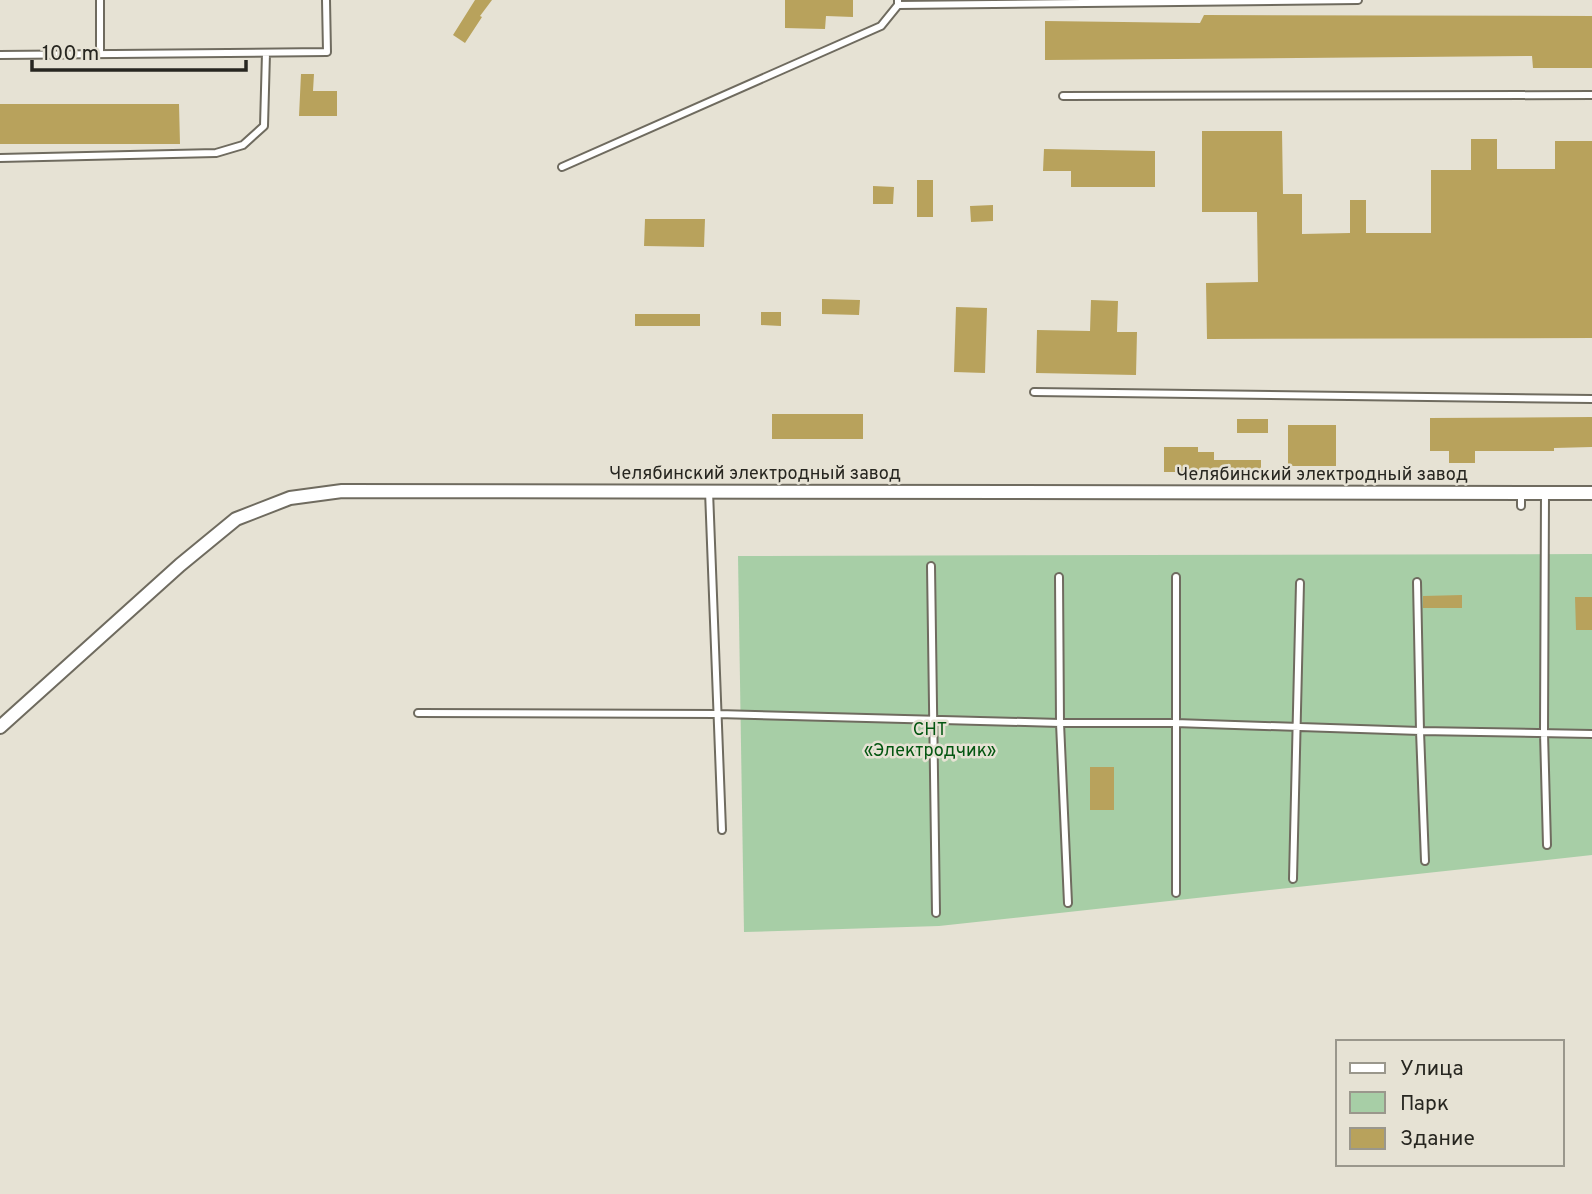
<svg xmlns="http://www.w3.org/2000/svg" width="1592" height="1194" font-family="Overpass,sans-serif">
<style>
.green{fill:#a7cea6}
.building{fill:#b8a25c}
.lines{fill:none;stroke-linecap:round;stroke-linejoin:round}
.service-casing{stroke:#6f6b5f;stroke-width:10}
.minor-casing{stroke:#6f6b5f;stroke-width:16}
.service{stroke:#fff;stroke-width:6}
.minor{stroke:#fff;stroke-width:12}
.labels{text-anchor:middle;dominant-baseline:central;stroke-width:5;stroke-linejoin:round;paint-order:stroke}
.street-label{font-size:18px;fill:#272620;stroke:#e6e2d4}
.park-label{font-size:18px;fill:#045611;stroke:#e6e2d4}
</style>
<rect width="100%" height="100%" fill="#e6e2d4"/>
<path class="green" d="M1592 554V855L939 926 744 932 738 556Z"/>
<path class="building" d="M475 0H492L480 16 482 17 465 43 453 35Z
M785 0H853V17L826 16 825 29 785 28Z
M1204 15 1592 16V68H1533L1532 56 1045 60V21L1200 23Z
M301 74H314L313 91H337V116H299Z
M0 104H179L180 144H0Z
M1202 131H1282L1283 194H1302V234L1350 233V200H1366V233H1431V170H1471V139H1497V169H1555V141H1592V338L1207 339 1206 283 1258 282 1257 212H1202Z
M1044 149 1155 151V187H1071V171H1043Z
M917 180H933V217H917Z
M873 186 894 187 893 204H873Z
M993 205V221L971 222 970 206Z
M645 219H705L704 247 644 246Z
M822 299 860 300 859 315 822 314Z
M1091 300 1118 301 1117 332H1137L1136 375 1036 373 1037 330 1090 331Z
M956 307 987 308 985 373 954 372Z
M761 312H781V326L761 325Z
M635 314H700V326H635Z
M772 414H863V439H772Z
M1592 417V447L1554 448V451H1475V463H1449V451H1430V418Z
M1237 419H1268V433H1237Z
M1288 425H1336V466H1288Z
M1164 447H1198V452H1214V460H1261V472H1164Z
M1462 595V608H1423V596Z
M1575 597H1592V630H1576Z
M1090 767H1114V810H1090Z"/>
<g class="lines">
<defs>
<path id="service" d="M898 5 1358 0
M100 54V0
M0 55 327 52 326 0
M1063 96 1592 95
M0 158 216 153 243 145 264 126 266 53
M562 167 881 26 898 5V0
M1034 392 1592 399
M709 491 722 830
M1521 493V506
M1545 493 1544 733 1547 845
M931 566 936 913
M1059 577 1060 723 1068 903
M1176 577V893
M1417 582 1420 731 1425 861
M418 713 718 714 1060 723H1175L1420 731 1592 734
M1293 879 1300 583"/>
<path id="minor" d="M0 727 180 565 236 519 290 498 342 491 1592 493"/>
</defs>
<use href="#service" class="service-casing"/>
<use href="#minor" class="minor-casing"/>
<use href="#service" class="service"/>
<use href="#minor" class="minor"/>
</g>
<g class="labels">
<g class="street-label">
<text x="755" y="474">Челябинский электродный завод</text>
<text x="1322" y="475">Челябинский электродный завод</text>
</g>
<g class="park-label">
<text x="930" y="730">СНТ<tspan x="930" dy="21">«Электродчик»</tspan></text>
</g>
</g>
<rect x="1336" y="1040" width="228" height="126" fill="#e6e2d4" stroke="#9a978c" stroke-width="2"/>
<rect x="1350" y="1063" width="35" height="10" fill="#ffffff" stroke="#9a978c" stroke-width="2"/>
<text x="1400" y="1075" font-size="21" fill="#272620">Улица</text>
<rect x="1350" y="1092" width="35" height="21" fill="#a7cea6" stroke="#9a978c" stroke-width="2"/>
<text x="1400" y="1110" font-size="21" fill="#272620">Парк</text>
<rect x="1350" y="1128" width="35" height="21" fill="#b8a25c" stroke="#9a978c" stroke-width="2"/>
<text x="1400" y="1145" font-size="21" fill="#272620">Здание</text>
<path d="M32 60v10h214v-10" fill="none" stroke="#272620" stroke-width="3.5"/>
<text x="42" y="60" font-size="21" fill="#272620" stroke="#e6e2d4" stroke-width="5" paint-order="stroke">100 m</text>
</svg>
